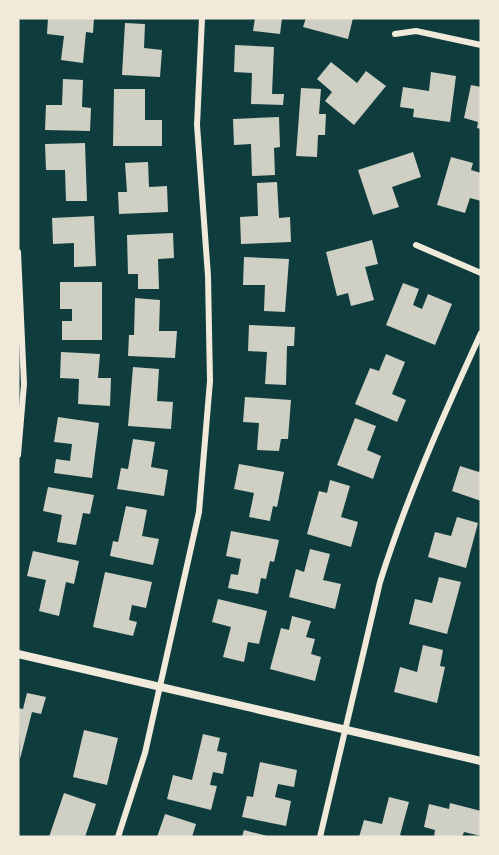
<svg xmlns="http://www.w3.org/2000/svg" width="499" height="855" font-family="'Roboto Condensed',sans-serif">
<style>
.building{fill:#cfcfc3}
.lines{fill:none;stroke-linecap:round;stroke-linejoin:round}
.minor{stroke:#f1e9da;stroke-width:6}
.tertiary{stroke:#f1e9da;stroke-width:8}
</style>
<rect width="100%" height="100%" fill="#0f3d3e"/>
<path class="building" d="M48 18H94L93 33 86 32 83 63 61 60 64 36 47 34Z
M255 18H282L280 34 253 31Z
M306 18H353L348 39 303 27Z
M125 23 145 24 144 48 162 50 160 77 122 75Z
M235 45 274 47 272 94H284L283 105 251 104 252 73 234 72Z
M331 62 357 83 366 71 386 86 354 125 325 101 332 92 317 79Z
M431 72 456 76 450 122 413 117 414 109 400 107 403 87 429 91Z
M63 79 83 80 82 107 91 108 90 131 45 130 46 105H62Z
M471 85 481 87V129L477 128 478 122 464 118Z
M301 88 321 89 319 114H326L325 135H318L317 157 296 156Z
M114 89H145V120H162V146H113Z
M279 117 280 147 274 148 275 175 252 176 251 144 234 145 233 119Z
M85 143 87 201H66L65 170H46L45 144Z
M413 152 421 177 392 187 399 207 373 215 358 170Z
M451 157 473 163 471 170 481 173V201L470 198 465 213 437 205Z
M148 162 149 187 167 186 168 212 119 214 118 192H127L125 163Z
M277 182 279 218 290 217 291 242 241 244 240 217 258 216 257 183Z
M94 216 96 266 74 267V243L53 244 52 218Z
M173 233 174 258 158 259 159 289H138V274H128L127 235Z
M372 240 378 264 365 267 374 300 351 306 348 293 337 296 326 252Z
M244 257 289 259 285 312 264 311 265 285H243Z
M60 282H102V340H62V321H72V309H60Z
M403 283 419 289 413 305 422 309 428 294 452 304 435 345 386 325Z
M135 298 160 300 159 331H177L175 358 128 356 129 335H134Z
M249 325 295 327 294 346H287L286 385 265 384 267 352 248 351Z
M61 352 100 354 98 378H111L110 406 78 404 79 379 60 378Z
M386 354 405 362 392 394 406 400 397 422 355 404 370 368 379 371Z
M133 367 159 369 157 401 173 402 171 429 128 426Z
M245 397 291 400 288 439H281L279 451 257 450 259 423 243 422Z
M58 417 99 423 92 478 54 473 56 459 70 461 72 444 54 442Z
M355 418 376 426 367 450 381 456 373 479 337 465Z
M133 439 155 442 151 467 168 470 164 496 117 489 121 468 128 469Z
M239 464 284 472 277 507 273 506 270 521 249 517 254 493 234 489Z
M460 466 479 472 481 467V501L452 491Z
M330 480 350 486 341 517 358 522 351 547 307 534 319 491 327 493Z
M48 487 94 495 90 514 83 513 76 545 57 542 62 515 43 511Z
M126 506 147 510 142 536 159 539 153 565 110 556 113 541 118 542Z
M457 517 478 523 466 568 428 557 435 532 451 536Z
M231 531 279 540 274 562 270 561 266 579 261 578 258 594 228 588 231 574 238 575 241 559 226 556Z
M310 549 330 554 323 580 341 584 335 609 289 597 296 569 304 572Z
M33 551 79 561 74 584 66 582 59 616 39 611 46 580 27 576Z
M105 572 152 582 146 608 132 605 129 620 137 622 133 636 93 627Z
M439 577 461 582 447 634 409 624 415 599 432 603Z
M218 599 267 611 259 644 248 642 244 662 223 657 231 627 212 622Z
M292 616 311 621 306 637 315 639 311 654 321 657 315 681 270 669 281 628 289 630Z
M423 645 443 650 440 666 445 667 437 703 394 692 400 667 417 672Z
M27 693 46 697 41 714 32 712 20 759 18 708 23 709Z
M84 730 118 738 107 785 73 777Z
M203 734 220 738 217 751 227 753 223 774 213 772 210 785 217 786 211 810 167 799 173 775 192 780Z
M260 762 297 770 294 787 278 784 275 797 291 801 286 826 242 817 247 796 253 797Z
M64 793 96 804 85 837H49Z
M389 797 409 802 400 835 405 837H359L364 820 382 824Z
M450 803 481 811V836L464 832 462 837H434L435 830 424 827 429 804 449 809Z
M165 814 196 824 192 837H157Z
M244 830 267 836V837H242Z"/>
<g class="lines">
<path class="minor" d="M395 34 416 31 481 45
M416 245 481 273
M18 252 24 384 18 455
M118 837 145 753 199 512 210 381 208 276 197 125 202 18
M320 837 380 582C407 496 444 414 481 333"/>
<path class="tertiary" d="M18 654 481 761"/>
</g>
<rect width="499" height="855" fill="none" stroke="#f1e9da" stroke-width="39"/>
</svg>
